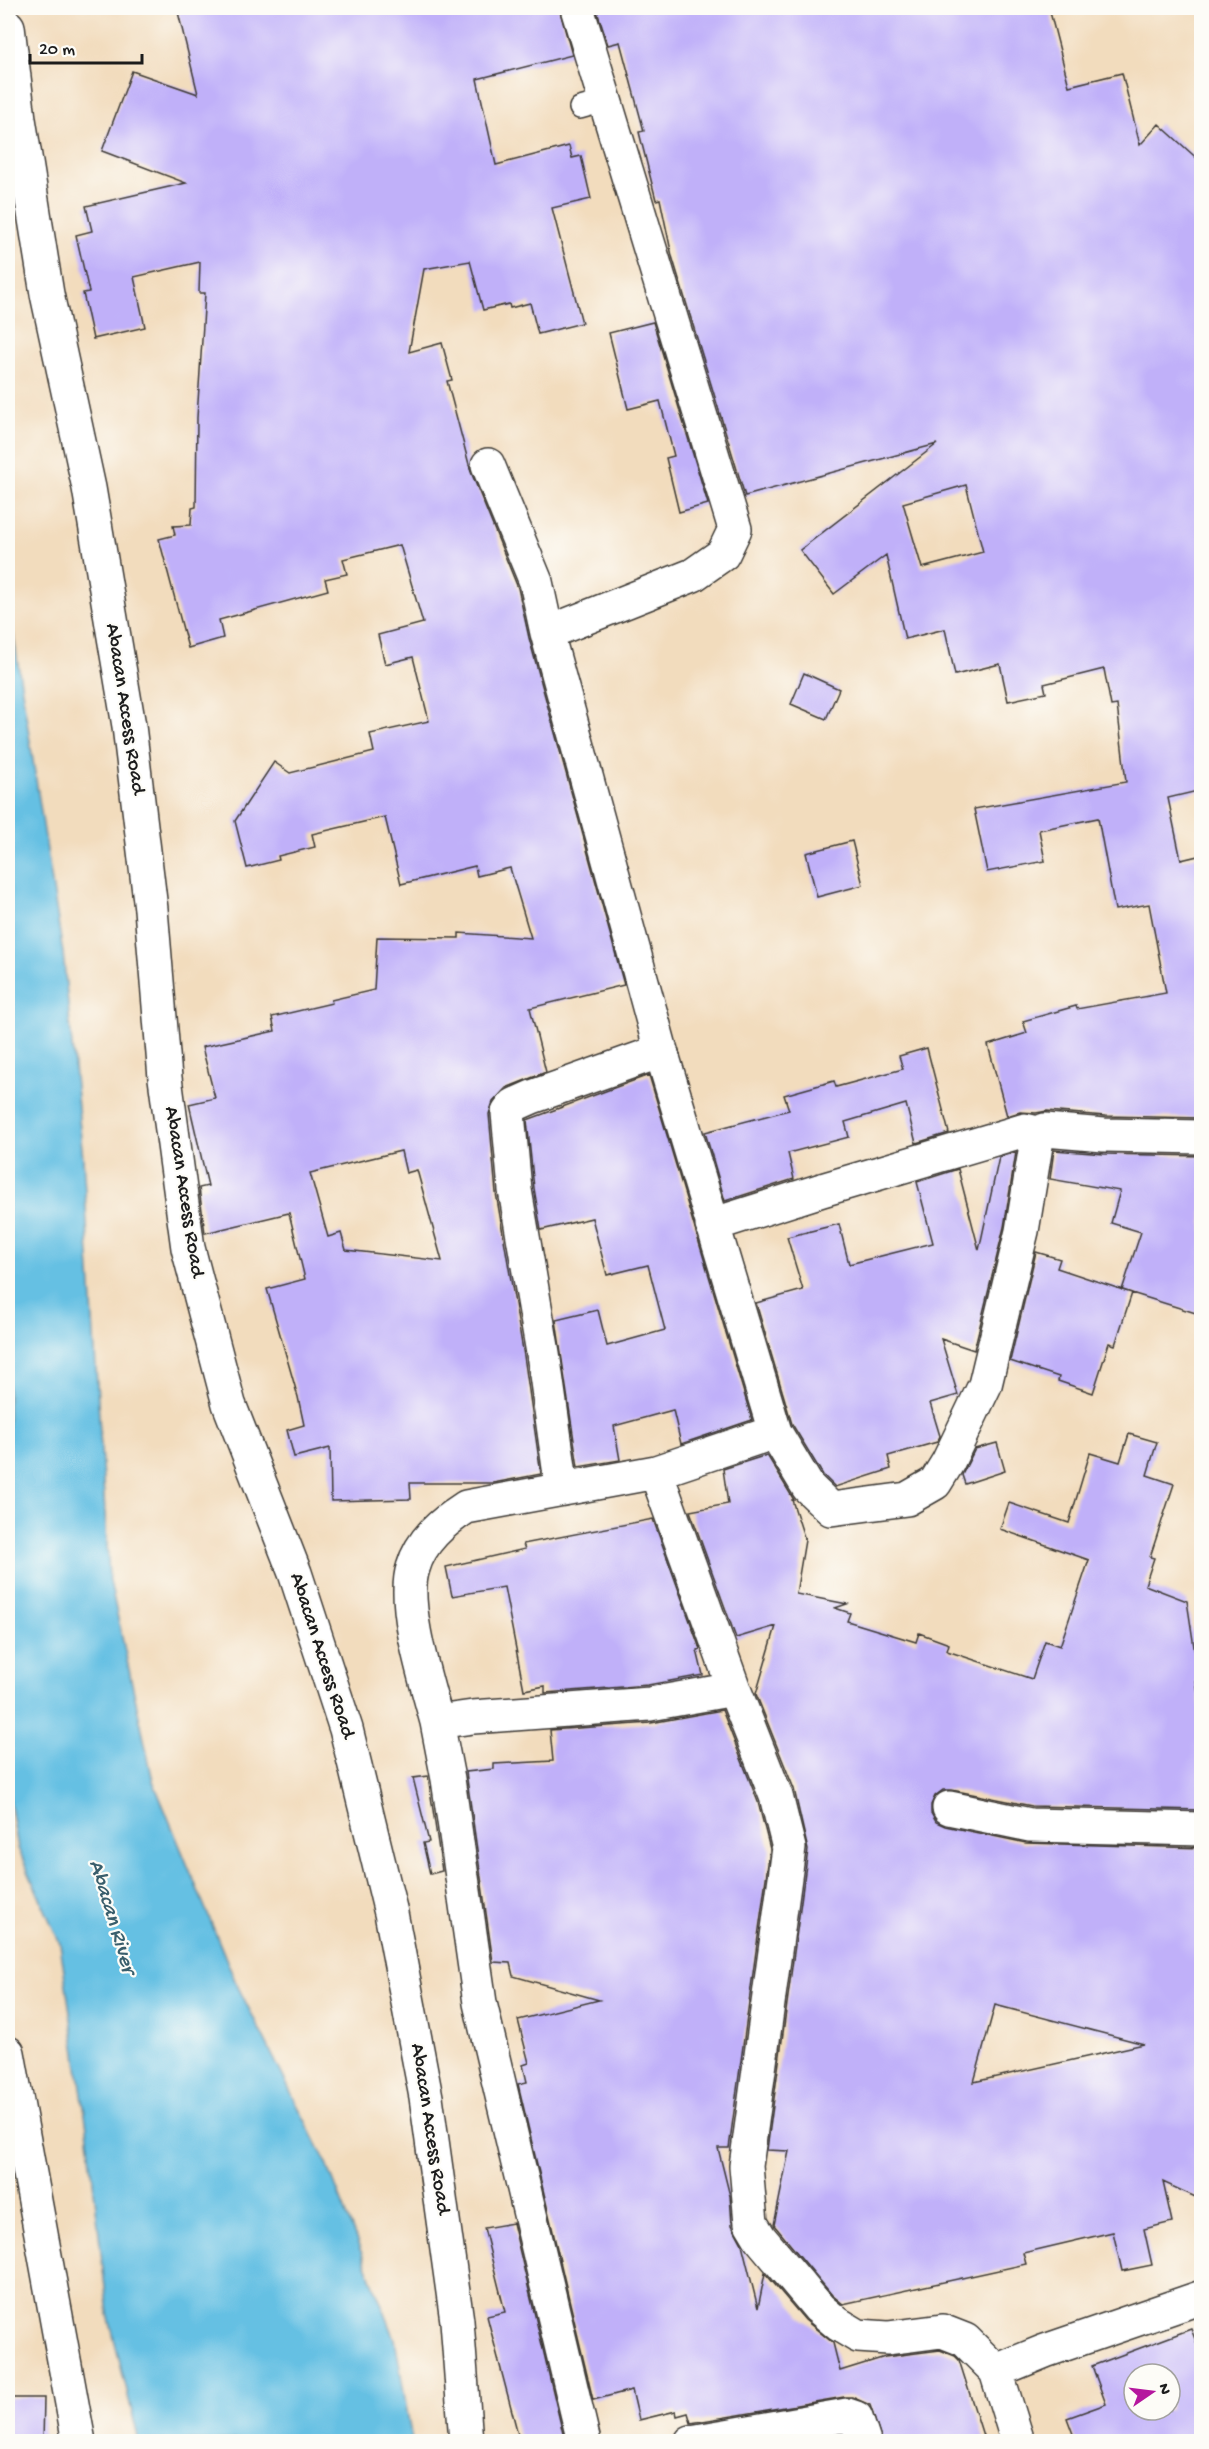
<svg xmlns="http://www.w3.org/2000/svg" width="1209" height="2449" font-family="'Gochi Hand',sans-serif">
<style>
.water{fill:#65c0e3;stroke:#406e80;stroke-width:1.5}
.building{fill:#c0b0f9;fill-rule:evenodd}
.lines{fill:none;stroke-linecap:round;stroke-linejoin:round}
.service-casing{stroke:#3c3934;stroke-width:24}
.minor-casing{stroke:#3c3934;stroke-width:36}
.tertiary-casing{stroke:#3c3934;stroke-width:36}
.service{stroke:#fff;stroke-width:21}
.minor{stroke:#fff;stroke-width:33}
.tertiary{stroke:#fff;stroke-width:33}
.labels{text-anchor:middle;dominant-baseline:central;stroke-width:4.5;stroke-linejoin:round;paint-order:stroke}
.street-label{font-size:21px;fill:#1c1c1c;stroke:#fdfcf7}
.water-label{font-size:22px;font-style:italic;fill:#395e6c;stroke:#fdfcf7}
</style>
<rect width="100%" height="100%" fill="#fdfcf7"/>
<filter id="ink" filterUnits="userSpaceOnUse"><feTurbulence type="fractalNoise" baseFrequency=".0167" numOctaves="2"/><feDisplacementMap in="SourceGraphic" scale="12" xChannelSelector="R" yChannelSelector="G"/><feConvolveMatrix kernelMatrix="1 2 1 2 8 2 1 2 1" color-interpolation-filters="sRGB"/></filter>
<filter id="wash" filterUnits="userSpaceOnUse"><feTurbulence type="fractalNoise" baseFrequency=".008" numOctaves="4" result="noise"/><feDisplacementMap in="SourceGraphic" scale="24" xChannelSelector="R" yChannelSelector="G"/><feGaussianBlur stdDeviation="1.35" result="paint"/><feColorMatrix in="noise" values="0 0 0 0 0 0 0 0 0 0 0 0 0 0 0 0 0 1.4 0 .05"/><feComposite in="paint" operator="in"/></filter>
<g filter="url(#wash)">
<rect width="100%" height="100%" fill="#f2dcbd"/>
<path class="water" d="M8 600 63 953 83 1159 109 1577 153 1781 236 1983 327 2164 395 2339 412 2441H139L108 2314 87 2128 60 1944 18 1848 8 1790Z"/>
<g id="blocks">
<path class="building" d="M177 8H559L572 55 477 79 496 165 569 146 572 158 581 156 591 199 552 208 582 323 538 334 530 303 510 308 509 304 483 310 470 261 424 269 409 352 442 343 452 380 447 381 471 472 518 588 529 638 624 985 530 1008 546 1072 506 1088 493 1102 489 1114 496 1193 524 1356 541 1474 493 1483H410L411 1499 331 1501 330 1448 294 1457 287 1430 304 1425 298 1397 267 1289 305 1279 289 1213 205 1233 199 1188 208 1186 189 1104 215 1098 202 1047 275 1031 272 1017 332 1003 331 1000 374 990 377 937 459 938V933L531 938 510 868 477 876 475 866 401 884 385 817 312 834 315 847 278 856 279 860 247 868 235 821 274 762 290 773 374 752 370 734 429 721 413 657 385 664 378 635 423 623 400 545 343 559 347 574 325 579 328 590 219 620 223 638 188 648 159 539 175 535 173 526 191 525 192 508 196 507 197 418 205 293H199L200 262 134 277 145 327 93 339 83 293 89 292 76 235 92 231 86 206 186 183 102 151 132 71 198 94ZM401 1151 406 1173 417 1170 442 1261 346 1250 341 1233 328 1237 310 1173Z
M596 8H1049L1069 86 1122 73 1140 145 1159 124 1202 163V790L1168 798 1181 860 1202 855V1118L1105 1116 1047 1111 1036 1113 1020 1112 1007 1116 988 1045 1027 1033 1023 1021 1076 1006 1077 1009 1166 993 1149 904 1115 910 1098 818 1039 830 1045 861 987 872 974 809 1126 782 1117 705 1111 706 1104 669 1044 684 1046 693 1008 701 1000 664 955 675 945 629 905 639 886 555 834 594 800 550 937 444 745 496 672 256 660 199 656 200 639 132 644 131 620 42 608 45ZM966 485 983 552 922 568 903 503Z
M653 322 708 504 679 512 666 458 674 456 660 401 628 409 609 333Z
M804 673 839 689 826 719 791 704Z
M852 841 863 885 817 897 806 853Z
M927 1048 949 1133 916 1143 906 1104 845 1122 849 1137 788 1153 794 1179 725 1201 705 1132 789 1110 784 1095 834 1081 836 1087 903 1069 899 1056Z
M649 1075 752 1420 681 1444 673 1410 614 1426 620 1460 578 1467 556 1320 598 1310 607 1346 665 1330 648 1265 607 1275 592 1218 541 1230 534 1188 527 1120Z
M1054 1150 1104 1154 1202 1156V1315L1122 1290 1141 1232 1111 1223 1120 1191 1050 1179Z
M1016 1152 1004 1227 974 1350 941 1339 958 1395 930 1403 940 1436 937 1442 888 1456 891 1469 835 1487 823 1475 792 1424 756 1303 803 1290 787 1237 839 1224 849 1264 933 1243 917 1182 958 1169 979 1250 999 1157Z
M1036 1252 1060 1259 1057 1268 1132 1293 1115 1345 1109 1343 1093 1393 1058 1381 1059 1377 1010 1361Z
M1129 1434 1157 1442 1147 1475 1174 1484 1150 1557 1154 1558 1145 1585 1187 1601 1199 1680 1196 1681 1202 1720V1810L1032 1806 952 1790H943L935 1796 931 1805V1813L936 1822 945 1826 1026 1843 1202 1848V2200L1163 2182 1172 2222 1144 2229 1152 2265 1122 2271 1113 2232 1023 2253 1026 2264 843 2304 832 2295 774 2225 789 2151 767 2150 808 1850 794 1789 756 1694 776 1626 736 1638 690 1511 728 1504 723 1469 767 1455 794 1500H792L805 1540 796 1594 847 1604 835 1608 850 1613 847 1621 916 1642 919 1633 949 1644 947 1651 1032 1679 1045 1641 1060 1646 1089 1560 1000 1529 1009 1503 1069 1523 1090 1453 1120 1462ZM995 2005 1144 2044 974 2082Z
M997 1443 1005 1471 965 1484 962 1475 975 1449Z
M653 1519 700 1649 697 1650 703 1675 648 1685 545 1693V1686L524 1690 504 1587 452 1596 446 1567 525 1549 523 1544Z
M722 1710 758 1802 770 1849 729 2148H718L730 2196 732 2225 742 2244 758 2308 765 2273 805 2320 833 2343 840 2371 885 2357 940 2350 955 2356 959 2360 985 2442H882L870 2405 852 2397H844L691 2423 688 2413 677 2416 676 2411 639 2420 632 2390 593 2400 518 2084 527 2082 523 2065 529 2063 518 2020 599 2000 513 1976 510 1963 493 1962 466 1772 494 1769V1764L553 1761 550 1730 651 1723Z
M428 1776 442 1871 430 1874 423 1843 429 1842 413 1778Z
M513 2223 565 2442H520L487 2316 505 2312 484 2228Z
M1191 2329 1202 2356V2442H1076L1067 2418 1106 2404 1092 2366ZM1134 2374H1170V2410H1134Z
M8 2398H44L43 2442H8Z
M842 2435 844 2442H804Z"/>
</g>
</g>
<g filter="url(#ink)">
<use href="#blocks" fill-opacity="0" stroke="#3c3934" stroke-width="1.5"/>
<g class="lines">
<defs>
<path id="service" d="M580 108 605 101"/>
<path id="minor" d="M488 465 536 582 547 633 693 575 723 554 735 529 577 8
M547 633 661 1051 775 1432 808 1487 831 1509 907 1499 935 1483 948 1462 985 1385 1022 1231 1038 1133 1045 1130 1104 1135 1202 1137
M712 1225 822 1190 1025 1130 1038 1133
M656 1472 734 1689 776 1796 789 1848 746 2166 751 2223 760 2238 819 2308 838 2324 858 2336 888 2338 942 2331 965 2340 996 2371
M562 1489 543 1353 515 1190 508 1113 514 1105 532 1097 661 1051
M437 1722C427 1684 401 1604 413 1568 421 1540 443 1522 466 1507L656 1472 775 1432
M949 1808 1030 1825 1202 1829
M584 2442 480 2003 448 1779 437 1722 473 1717 650 1704 734 1689
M691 2442 847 2415 856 2418 864 2442
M1018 2442 996 2371 1045 2351 1202 2297"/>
<path id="tertiary" d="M8 27 19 119 47 294 89 488 129 726 151 909 165 1078 188 1248 229 1404 295 1573 346 1729 391 1913 426 2097 457 2321 466 2442
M8 2053 79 2442"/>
</defs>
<use href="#service" class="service-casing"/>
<use href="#minor" class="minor-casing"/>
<use href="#tertiary" class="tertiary-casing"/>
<use href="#service" class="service"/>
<use href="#minor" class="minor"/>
<use href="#tertiary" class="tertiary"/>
</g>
</g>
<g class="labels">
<g class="street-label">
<text transform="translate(124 709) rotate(81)">Abacan Access Road</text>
<text transform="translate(183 1192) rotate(81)">Abacan Access Road</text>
<text transform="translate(321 1656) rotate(72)">Abacan Access Road</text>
<text transform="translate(429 2129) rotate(81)">Abacan Access Road</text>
</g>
<g class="water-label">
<text transform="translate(111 1917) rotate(73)">Abacan River</text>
</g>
</g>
<rect width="1209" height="2449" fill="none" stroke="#fdfcf7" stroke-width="30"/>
<g transform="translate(1152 2392) rotate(76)"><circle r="28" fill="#fdfcf7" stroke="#a3a29f" stroke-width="1.5"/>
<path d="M0-4.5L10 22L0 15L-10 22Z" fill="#b5179e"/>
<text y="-9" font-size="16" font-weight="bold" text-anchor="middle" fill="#1c1c1c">N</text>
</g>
<path d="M30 54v9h112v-9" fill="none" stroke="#1c1c1c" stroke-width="3"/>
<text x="39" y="54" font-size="18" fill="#1c1c1c" stroke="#fdfcf7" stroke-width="4.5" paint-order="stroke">20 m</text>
</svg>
